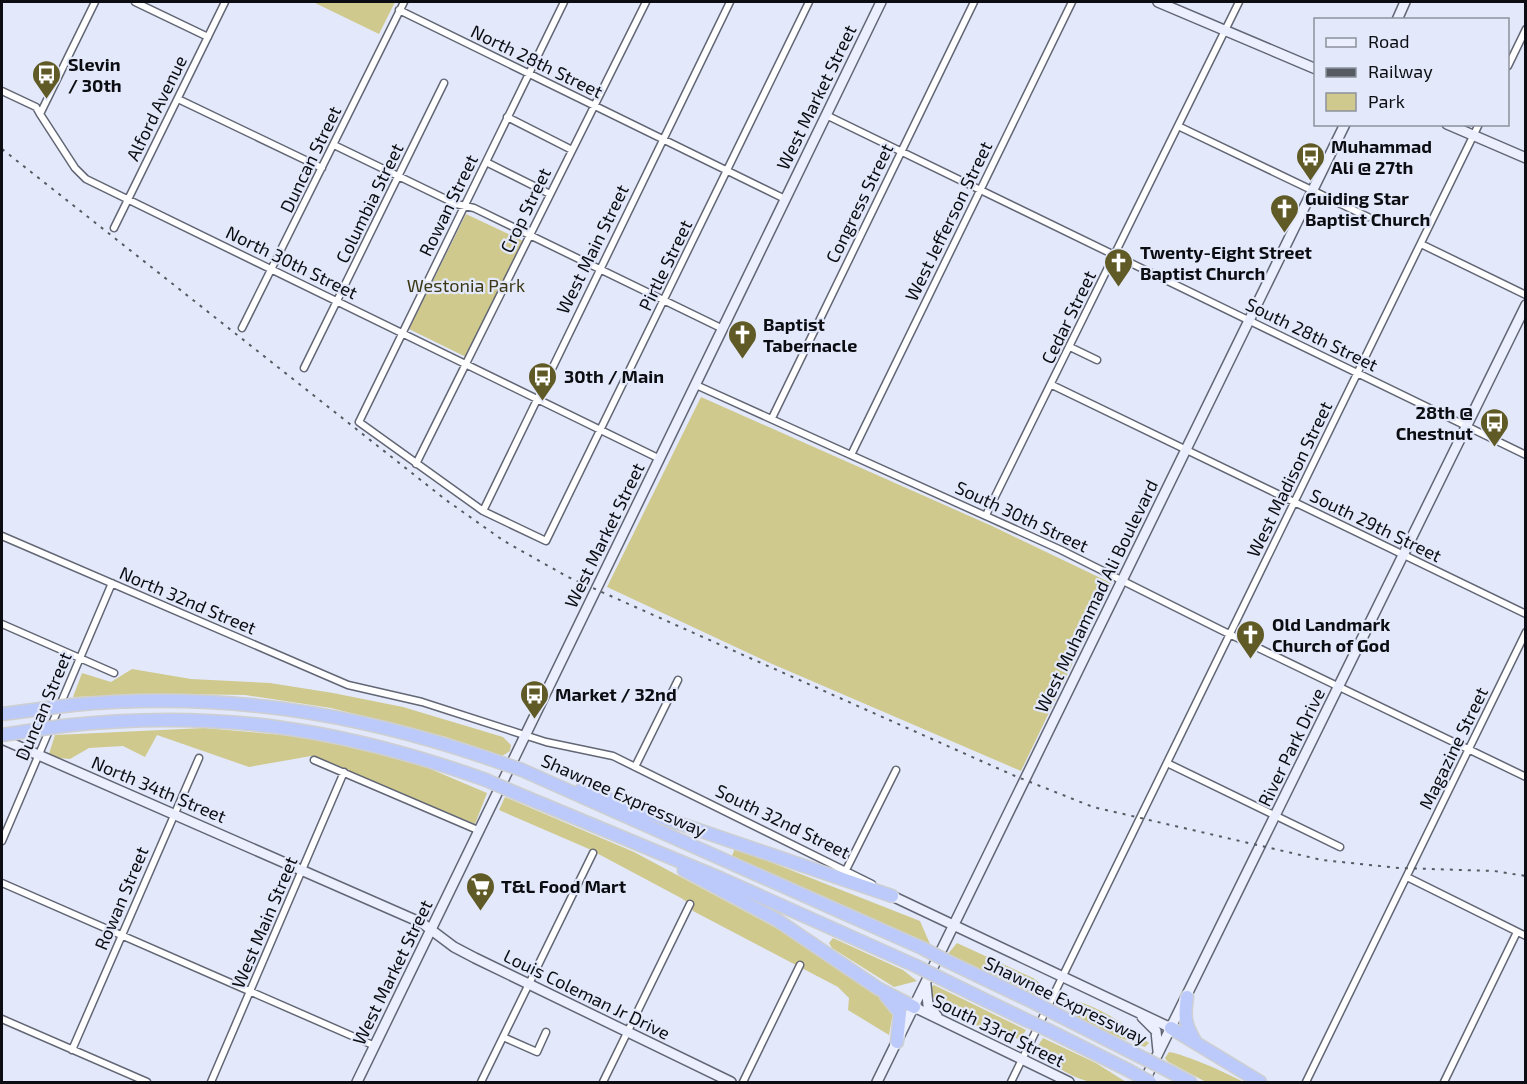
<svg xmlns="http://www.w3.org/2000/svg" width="1527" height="1084" font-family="'Exo 2',sans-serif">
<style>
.green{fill:#d0c98d}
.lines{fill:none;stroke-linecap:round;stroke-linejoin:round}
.street-casing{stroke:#626675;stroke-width:9}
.secondary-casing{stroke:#626675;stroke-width:12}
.highway-casing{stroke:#cecfd0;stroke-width:15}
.street{stroke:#fff;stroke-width:6}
.secondary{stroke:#ebeffe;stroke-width:9}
.highway{stroke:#bccafb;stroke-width:12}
.rail{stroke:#565a63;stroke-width:2;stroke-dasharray:3 6;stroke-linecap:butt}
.highway-bridge-casing{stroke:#cecfd0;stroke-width:15;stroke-linecap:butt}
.highway-bridge{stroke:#bccafb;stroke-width:12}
.labels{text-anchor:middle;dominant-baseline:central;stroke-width:4.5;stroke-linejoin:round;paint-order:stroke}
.street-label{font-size:18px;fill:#0b0d12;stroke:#e3e9fa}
.poi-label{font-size:18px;font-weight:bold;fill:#0b0d12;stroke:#e3e9fa;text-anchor:start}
.park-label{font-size:18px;fill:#3c3816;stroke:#e3e9fa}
</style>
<rect width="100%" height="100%" fill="#e3e9fa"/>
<path class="green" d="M313 2H395L379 34Z
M466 214 523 241 466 357 409 329Z
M701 397 992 526 1111 583 1021 771 770 663 607 587Z
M132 669 191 679 270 683 333 693 403 707 503 737 511 745 510 751 502 756 446 737 331 708 245 695 173 694 73 697 82 673 111 682Z
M204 728 329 739 421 765 487 793 475 824 311 756 249 767 157 735 145 757 123 746 89 748 70 759 48 757 55 735Z
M505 797 634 852 793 937 887 1002 893 1012 889 1035 848 1010 849 998 838 987 693 911 690 904 681 898 589 849 499 810Z
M735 848 920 921 930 944 732 856Z
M833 938 903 970 917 981 894 987 832 948 829 943Z
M957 943 1033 978 1045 987 1039 999 947 955Z
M934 985 1026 1030 1020 1039C1002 1036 945 1016 935 1000 932 997 932 990 931 987Z
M1065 1000C1092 1000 1128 1027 1149 1043L1145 1047C1121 1038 1078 1024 1063 1004Z
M1043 1038 1096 1063 1126 1082C1115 1083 1103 1084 1092 1082 1072 1079 1049 1063 1037 1047Z
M1169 1052C1184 1054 1230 1074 1243 1082H1206L1167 1061 1165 1058Z"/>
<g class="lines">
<defs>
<path id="street" d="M95 2 40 114 75 168 86 179 660 459
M135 2 208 37
M564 2 359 422 483 511 546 541 809 2
M399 10 785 199
M1508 66 1526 29
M2 91 36 107 40 114
M178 99 322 168
M826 115 1526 455
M507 117 572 150
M1178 126 1368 217
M334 145 456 204 474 208 723 329
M486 162 550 194
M114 228 225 2
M1421 244 1526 295
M242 328 404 2
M1070 347 1097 360
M304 368 444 83
M696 385 1061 550 1221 630 1526 777
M1052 385 1526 614
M772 418 974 2
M852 453 1072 2
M416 464 646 2
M483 511 730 2
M986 515 1239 2
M2 536 348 685 422 702 546 742 613 756 872 884
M2 624 114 673
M314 760 480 831
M1167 763 1340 847
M635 767 678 680
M2 841 112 583
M846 870 896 770
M1407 877 1526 936
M2 883 375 1046
M2 1019 147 1082
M503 1037 537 1052 546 1032
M72 1050 199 758
M211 1082 344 772
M481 1082 593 853
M603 1082 690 904
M743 1082 800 965
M1011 1082 1479 124
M1306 1082 1526 632
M1444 1082 1517 932"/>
<path id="secondary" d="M1158 2 1316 69
M1397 20 1405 2
M1447 124 1526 158
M2 739 422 923 454 947 475 958 731 1082
M892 896 1171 1028
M926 985 928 1005 937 1016
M914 1007 1069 1082
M1142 1017 1156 1031 1158 1051
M357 1082 881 2
M877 1082 1345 124
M1144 1082 1526 305"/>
<path id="highway" d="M72 705C221 691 355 712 496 761
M62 726C216 709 341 728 486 780
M522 770 922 948
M581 790 892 896
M511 791 722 879 916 966
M684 870 777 920 879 989 914 1007
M949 962 1035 1003
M942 979 1024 1019
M886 996 900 1013 897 1042
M1187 997C1184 1016 1185 1025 1195 1041
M1058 1015 1139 1056
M1171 1028 1260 1082
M1048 1030 1128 1070
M1169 1071 1190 1082"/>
</defs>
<use href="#street" class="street-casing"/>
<use href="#secondary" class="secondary-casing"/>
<use href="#highway" class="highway-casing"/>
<use href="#street" class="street"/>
<use href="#secondary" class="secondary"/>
<use href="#highway" class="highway"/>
<path class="rail" d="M2 149 446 500 504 541 568 577 1015 776 1093 807 1322 860 1399 868 1494 871 1526 876"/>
<defs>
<path id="highway-bridge" d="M2 714 72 705
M2 735 62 726
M496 761 522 770
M486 780 511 791
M922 948 949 962
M916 966 942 979
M1035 1003 1058 1015
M1024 1019 1048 1030
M1139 1056 1169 1071
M1128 1070 1150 1082"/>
</defs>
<use href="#highway-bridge" class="highway-bridge-casing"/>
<use href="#highway-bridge" class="highway-bridge"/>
</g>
<defs>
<symbol id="bus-pin" viewBox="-11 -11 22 30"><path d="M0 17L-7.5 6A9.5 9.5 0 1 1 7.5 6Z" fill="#605a26" stroke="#e3e9fa"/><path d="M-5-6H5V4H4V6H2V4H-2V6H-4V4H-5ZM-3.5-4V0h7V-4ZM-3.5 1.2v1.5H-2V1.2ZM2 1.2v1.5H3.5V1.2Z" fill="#fff"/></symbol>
<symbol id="church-pin" viewBox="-11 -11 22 30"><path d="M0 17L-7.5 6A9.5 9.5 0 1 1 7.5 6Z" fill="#605a26" stroke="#e3e9fa"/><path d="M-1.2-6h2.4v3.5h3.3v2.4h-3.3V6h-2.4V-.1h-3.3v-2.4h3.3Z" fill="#fff"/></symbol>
<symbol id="supermarket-pin" viewBox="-11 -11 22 30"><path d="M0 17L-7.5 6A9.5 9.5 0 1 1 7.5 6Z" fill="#605a26" stroke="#e3e9fa"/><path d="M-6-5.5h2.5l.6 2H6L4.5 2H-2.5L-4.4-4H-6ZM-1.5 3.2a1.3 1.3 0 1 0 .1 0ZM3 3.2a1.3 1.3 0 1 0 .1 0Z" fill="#fff"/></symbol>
</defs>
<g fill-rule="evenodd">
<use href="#bus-pin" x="30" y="58" width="33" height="45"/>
<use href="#bus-pin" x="1294" y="140" width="33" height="45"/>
<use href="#church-pin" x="1268" y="192" width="33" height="45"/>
<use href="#church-pin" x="1102" y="246" width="33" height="45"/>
<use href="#church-pin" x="726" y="318" width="33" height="45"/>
<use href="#bus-pin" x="526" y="360" width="33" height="45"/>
<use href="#bus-pin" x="1478" y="406" width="33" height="45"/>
<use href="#church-pin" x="1234" y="618" width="33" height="45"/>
<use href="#bus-pin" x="518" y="678" width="33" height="45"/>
<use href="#supermarket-pin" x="464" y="870" width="33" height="45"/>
</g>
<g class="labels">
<g class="street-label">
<text transform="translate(537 61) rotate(26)">North 28th Street</text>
<text transform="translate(816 97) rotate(-64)">West Market Street</text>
<text transform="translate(156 108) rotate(-64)">Alford Avenue</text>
<text transform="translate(310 159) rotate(-64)">Duncan Street</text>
<text transform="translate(369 203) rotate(-64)">Columbia Street</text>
<text transform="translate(859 203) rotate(-64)">Congress Street</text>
<text transform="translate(448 205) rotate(-64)">Rowan Street</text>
<text transform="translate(525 210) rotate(-64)">Crop Street</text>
<text transform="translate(948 221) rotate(-64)">West Jefferson Street</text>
<text transform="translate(592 249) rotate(-64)">West Main Street</text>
<text transform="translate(292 262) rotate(26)">North 30th Street</text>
<text transform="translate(665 265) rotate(-64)">Pirtle Street</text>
<text transform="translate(1068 317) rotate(-64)">Cedar Street</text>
<text transform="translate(1312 334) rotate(26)">South 28th Street</text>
<text transform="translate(1289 479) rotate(-64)">West Madison Street</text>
<text transform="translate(1022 516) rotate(25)">South 30th Street</text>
<text transform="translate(1376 525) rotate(26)">South 29th Street</text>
<text transform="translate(604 535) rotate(-64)">West Market Street</text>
<text transform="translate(1096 596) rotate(-64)">West Muhammad Ali Boulevard</text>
<text transform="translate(188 600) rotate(23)">North 32nd Street</text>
<text transform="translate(43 706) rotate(-67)">Duncan Street</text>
<text transform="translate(1291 747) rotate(-64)">River Park Drive</text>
<text transform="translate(1453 748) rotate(-64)">Magazine Street</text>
<text transform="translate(159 789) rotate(23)">North 34th Street</text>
<text transform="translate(624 795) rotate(24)">Shawnee Expressway</text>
<text transform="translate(783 821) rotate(26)">South 32nd Street</text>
<text transform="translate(121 898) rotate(-67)">Rowan Street</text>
<text transform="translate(264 922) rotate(-67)">West Main Street</text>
<text transform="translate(392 972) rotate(-64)">West Market Street</text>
<text transform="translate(587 994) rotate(26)">Louis Coleman Jr Drive</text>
<text transform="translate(1066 1000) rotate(26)">Shawnee Expressway</text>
<text transform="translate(999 1030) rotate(26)">South 33rd Street</text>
</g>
<g class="poi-label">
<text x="68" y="64">Slevin<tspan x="68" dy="21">/ 30th</tspan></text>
<text x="1331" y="146">Muhammad<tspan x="1331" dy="21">Ali @ 27th</tspan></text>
<text x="1305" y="198">Guiding Star<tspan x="1305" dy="21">Baptist Church</tspan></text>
<text x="1140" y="252">Twenty-Eight Street<tspan x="1140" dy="21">Baptist Church</tspan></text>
<text x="763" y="324">Baptist<tspan x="763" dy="21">Tabernacle</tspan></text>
<text x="564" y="376">30th / Main</text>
<text x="1473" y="412" text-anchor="end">28th @<tspan x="1473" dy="21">Chestnut</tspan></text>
<text x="1272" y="624">Old Landmark<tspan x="1272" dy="21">Church of God</tspan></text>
<text x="555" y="694">Market / 32nd</text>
<text x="501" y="886">T&amp;L Food Mart</text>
</g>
<g class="park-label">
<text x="466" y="285">Westonia Park</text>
</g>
</g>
<rect width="1527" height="1084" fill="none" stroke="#0b0d12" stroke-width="6"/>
<rect x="1314" y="18" width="195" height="108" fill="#e3e9fa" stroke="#8d919d" stroke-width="1.5"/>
<rect x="1326" y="38" width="30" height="9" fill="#ebeffe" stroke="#8d919d" stroke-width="1.5"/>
<text x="1368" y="48" font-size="18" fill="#0b0d12">Road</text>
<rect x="1326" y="68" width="30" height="9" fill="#565a63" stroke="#8d919d" stroke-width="1.5"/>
<text x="1368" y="78" font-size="18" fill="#0b0d12">Railway</text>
<rect x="1326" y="93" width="30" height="18" fill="#d0c98d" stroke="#8d919d" stroke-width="1.5"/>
<text x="1368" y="108" font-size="18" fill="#0b0d12">Park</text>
</svg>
